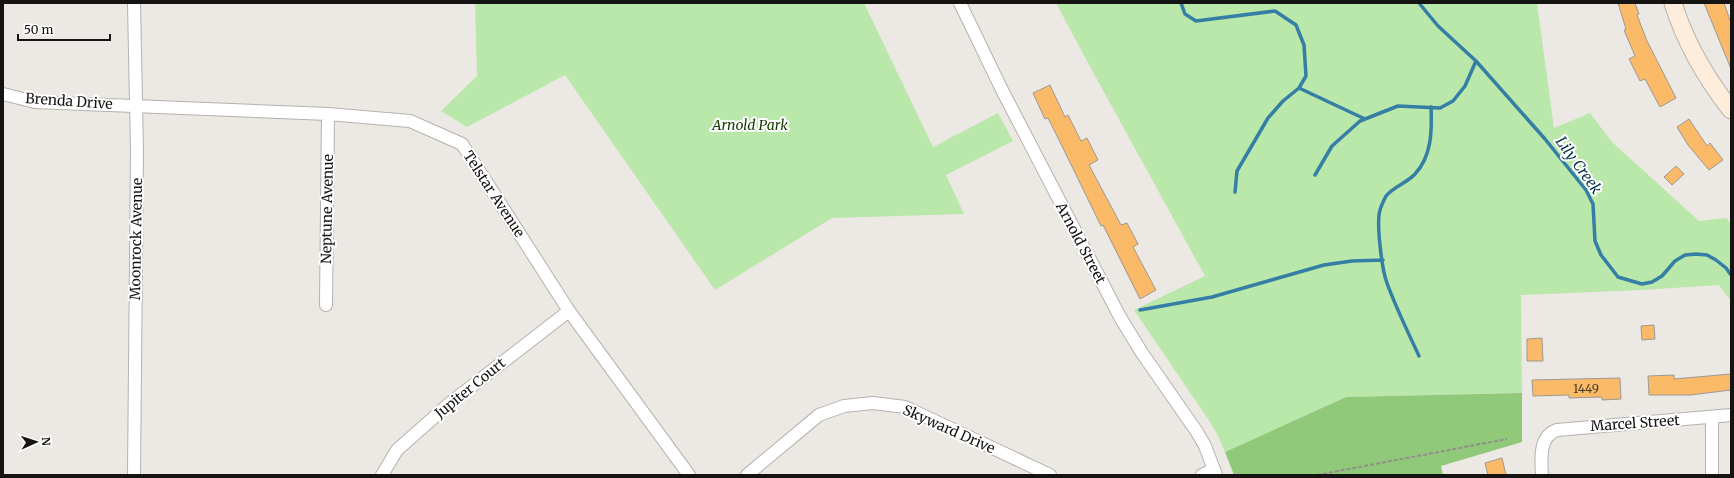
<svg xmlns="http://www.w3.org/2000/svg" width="1734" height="478" font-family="Merriweather,serif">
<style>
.green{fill:#bae7aa}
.forest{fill:#90c979}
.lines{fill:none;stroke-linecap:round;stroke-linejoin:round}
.stream{stroke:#357ea5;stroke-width:3.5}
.building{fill:#faba68;stroke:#9c9995}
.street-casing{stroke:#b5b2ae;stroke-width:14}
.secondary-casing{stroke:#b5b2ae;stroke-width:19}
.path{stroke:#918e8c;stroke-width:2;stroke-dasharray:4 2;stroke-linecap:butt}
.street{stroke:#fff;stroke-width:12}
.secondary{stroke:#fdedda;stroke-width:17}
.labels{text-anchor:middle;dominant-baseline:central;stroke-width:4;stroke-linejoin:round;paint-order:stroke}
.number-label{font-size:12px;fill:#4e3e28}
.street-label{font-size:14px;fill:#151413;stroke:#fff}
.park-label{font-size:14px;font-style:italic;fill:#163b02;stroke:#fff}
.water-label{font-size:15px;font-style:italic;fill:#043349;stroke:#fff}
</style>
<rect width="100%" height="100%" fill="#ece8e4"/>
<path class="green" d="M475 3H864L933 147 998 113 1013 141 946 175 964 214 832 218 715 290 565 75 467 127 441 111 477 76Z
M1056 3H1537L1554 128 1590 113 1612 142 1699 221 1726 218 1731 224V301L1719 285 1642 290 1521 295 1522 393 1346 397 1225 452 1218 436 1210 422 1134 310 1205 276 1088 63Z"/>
<path class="forest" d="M1522 393V442L1441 466 1443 475H1234L1225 452 1346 397Z"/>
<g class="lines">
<path class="stream" d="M1181 3 1185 14 1196 21 1275 11 1296 25 1304 45 1306 76 1299 88 1283 101 1268 118 1237 171 1235 192
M1419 3 1438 26 1476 61 1545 139 1586 190 1593 204 1595 241 1601 255 1618 277 1642 284 1652 282 1662 276 1675 261 1685 255 1696 254 1707 255 1716 260 1726 268 1731 275
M1299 88 1365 119
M1315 175 1332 146 1360 121 1398 106 1440 108 1453 101 1465 86 1476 61
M1140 310 1212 297 1324 265 1352 261 1383 260
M1419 356C1408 332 1396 308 1387 283 1382 270 1376 223 1380 210 1381 206 1384 200 1386 196 1394 186 1407 183 1415 174 1432 156 1432 130 1431 107"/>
</g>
<path class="building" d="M1618 3H1635L1639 14 1637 15 1647 41 1676 98 1660 107 1645 79 1640 81 1629 59 1635 56 1624 30 1626 29Z
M1704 3H1724L1731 23V69Z
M1050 85 1065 117 1068 115 1081 141 1087 138 1098 160 1089 165 1121 225 1127 223 1138 244 1133 247 1156 290 1140 299 1103 225 1101 226 1061 144 1048 118 1045 119 1033 93Z
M1689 119 1707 146 1710 143 1723 160 1709 170 1688 145 1677 127Z
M1676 166 1684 174 1672 185 1664 177Z
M1654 325 1655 339 1642 340 1641 326Z
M1542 338 1543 361H1527V339Z
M1731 374V390L1690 395H1649L1648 376 1674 375V379Z
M1620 378 1621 399 1602 400V397L1569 398V395L1533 396 1532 380Z
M1502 458 1506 475H1488L1485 463Z"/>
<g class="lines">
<defs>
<path id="street" d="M960 3 1002 90 1120 317 1142 353 1197 432 1205 446 1216 475
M3 94 35 102 328 114 410 121 462 144 569 311 689 475
M326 305 328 114
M134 475 137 151 134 3
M382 475 397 450 450 403 569 311
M747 475 819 415 844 406 873 403 905 407 1050 475
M1202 475 1214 469
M1542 475C1541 459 1539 436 1557 430L1731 415
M1712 475V418"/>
<path id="secondary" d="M1673 3C1685 42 1706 78 1731 110"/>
</defs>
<use href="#street" class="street-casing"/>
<use href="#secondary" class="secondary-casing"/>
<path class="path" d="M1317 475 1507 439"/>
<use href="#street" class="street"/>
<use href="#secondary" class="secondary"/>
</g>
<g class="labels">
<g class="number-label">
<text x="1586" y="388">1449</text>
</g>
<g class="street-label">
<text transform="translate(69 101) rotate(4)">Brenda Drive</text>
<text transform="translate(494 194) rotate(57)">Telstar Avenue</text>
<text transform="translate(327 209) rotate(-89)">Neptune Avenue</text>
<text transform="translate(136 239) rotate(-89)">Moonrock Avenue</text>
<text transform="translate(1081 243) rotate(62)">Arnold Street</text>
<text transform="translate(470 388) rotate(-39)">Jupiter Court</text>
<text transform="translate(1635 423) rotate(-4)">Marcel Street</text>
<text transform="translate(949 429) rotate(24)">Skyward Drive</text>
</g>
<g class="park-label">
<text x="750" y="125">Arnold Park</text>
</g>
<g class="water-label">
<text transform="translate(1579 165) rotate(54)">Lily Creek</text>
</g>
</g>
<rect width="1734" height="478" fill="none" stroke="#151413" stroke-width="8"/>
<g transform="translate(36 442) rotate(87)" stroke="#ffffff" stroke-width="3" paint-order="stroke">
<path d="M0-3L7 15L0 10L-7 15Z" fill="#151413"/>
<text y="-6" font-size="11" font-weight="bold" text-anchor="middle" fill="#151413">N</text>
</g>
<path d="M18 34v6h92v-6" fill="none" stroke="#151413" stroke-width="2"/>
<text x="24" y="34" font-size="12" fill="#151413" stroke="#ffffff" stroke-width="3" paint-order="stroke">50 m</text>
</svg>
